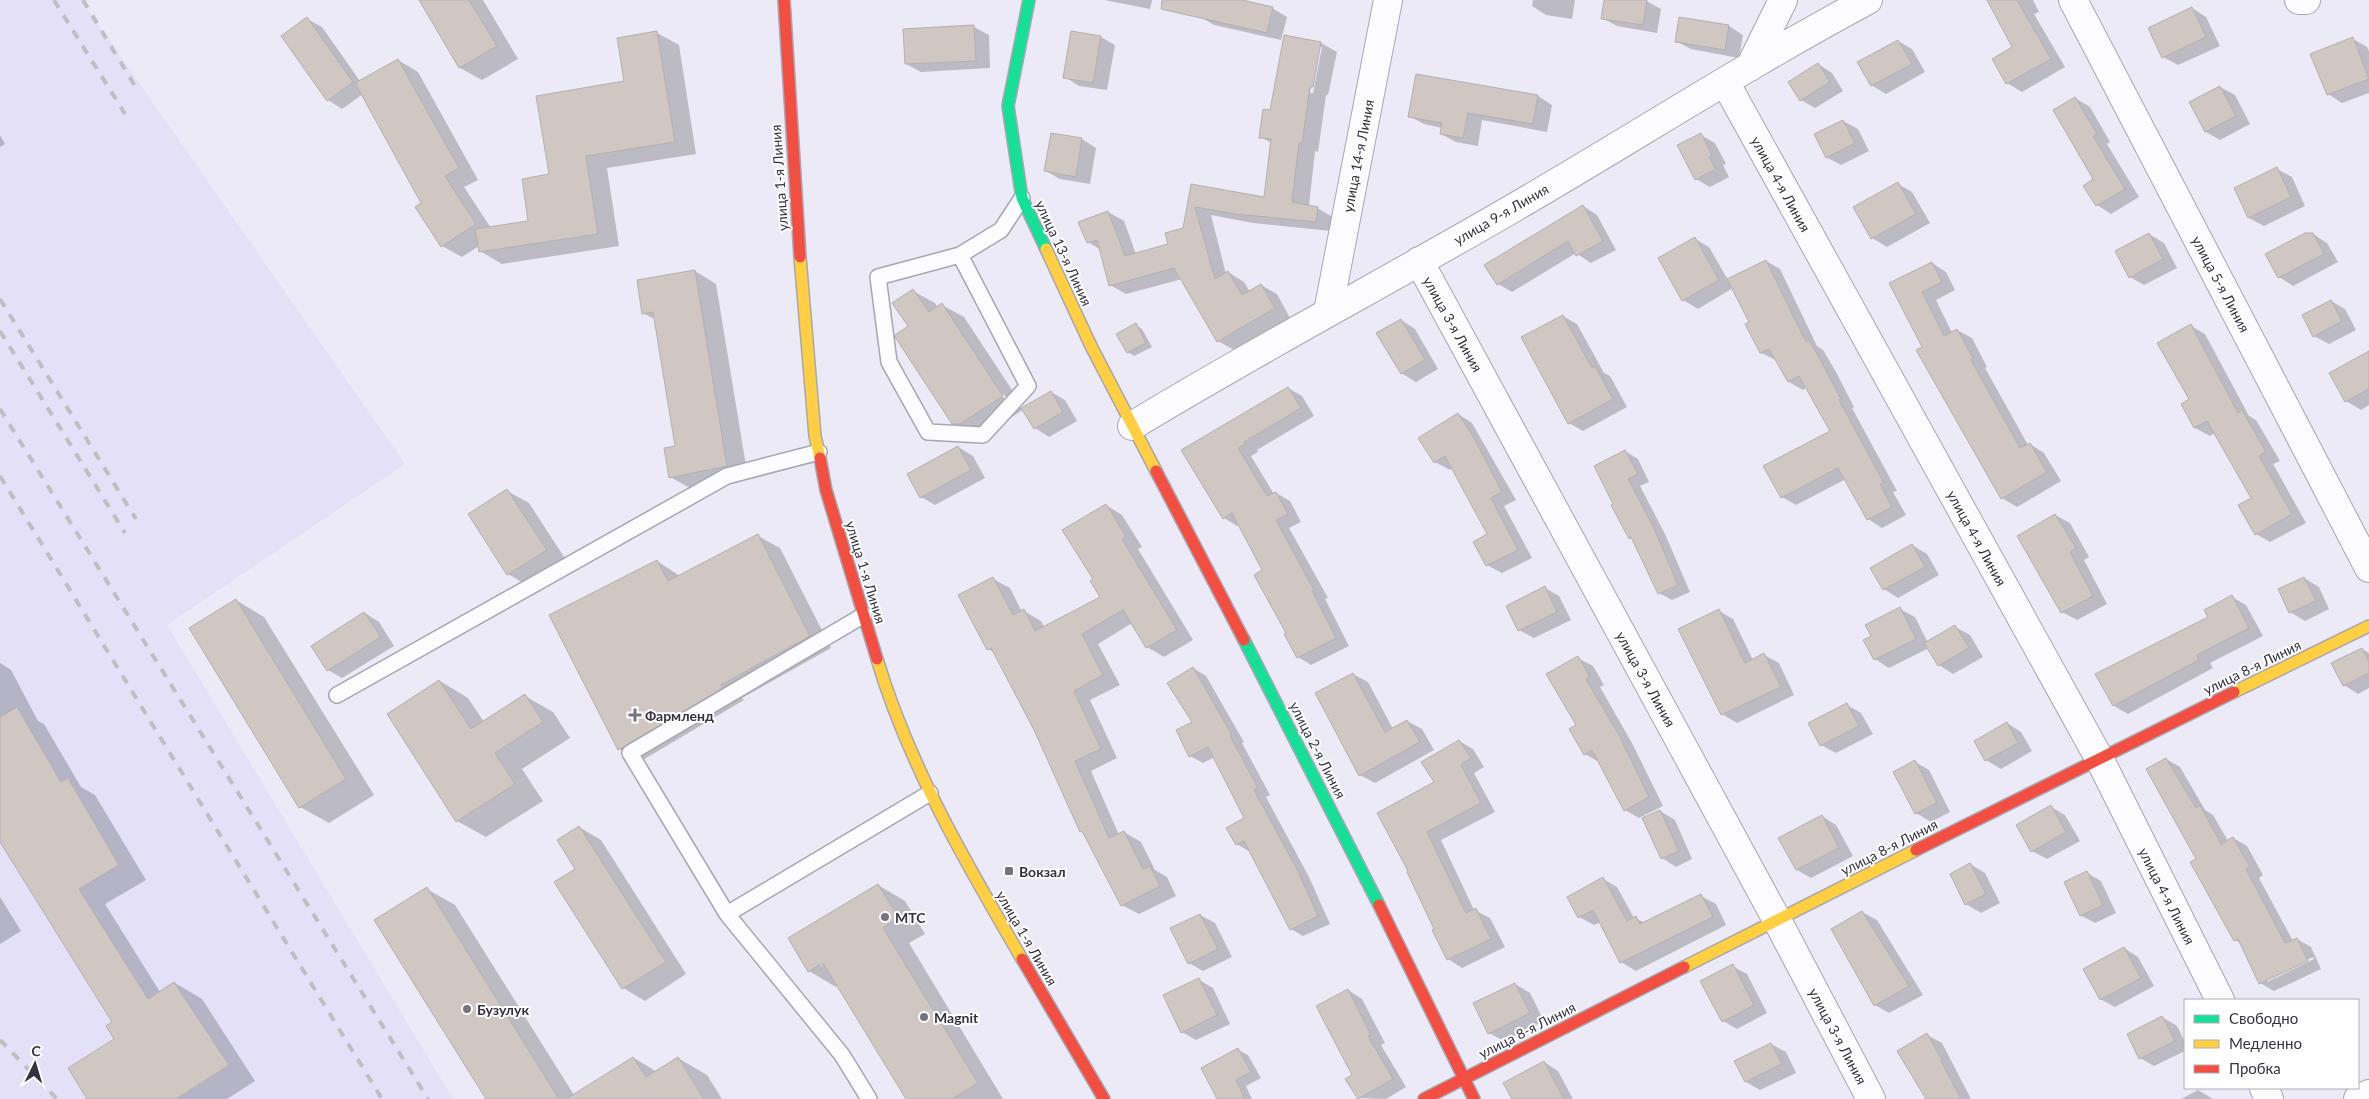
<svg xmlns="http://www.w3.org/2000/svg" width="2369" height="1099" font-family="Lato,sans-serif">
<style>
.built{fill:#e3e0f8}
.shadow{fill:#0003;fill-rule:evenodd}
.building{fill:#d0c7c3;stroke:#b4afaf}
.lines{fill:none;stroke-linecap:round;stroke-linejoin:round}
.lane-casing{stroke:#a7a6b2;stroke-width:18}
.street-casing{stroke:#a7a6b2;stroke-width:30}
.fast-casing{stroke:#a7a6b2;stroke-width:14}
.slow-casing{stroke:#a7a6b2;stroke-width:14}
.jam-casing{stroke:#a7a6b2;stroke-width:14}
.lane{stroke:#fcfcfe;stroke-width:15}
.street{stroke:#fcfcfe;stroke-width:28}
.fast{stroke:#16e098;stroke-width:11}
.slow{stroke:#ffcf43;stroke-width:11}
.jam{stroke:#f24e42;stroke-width:11}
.rail{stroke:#bfbfc2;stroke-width:4;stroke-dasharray:9 9;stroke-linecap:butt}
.poi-dot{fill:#757380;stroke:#fff;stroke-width:2}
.labels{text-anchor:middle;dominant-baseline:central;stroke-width:4;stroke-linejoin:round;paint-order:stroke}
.street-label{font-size:14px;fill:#353341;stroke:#fff}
.poi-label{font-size:14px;font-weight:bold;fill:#353341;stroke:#fff;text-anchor:start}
</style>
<rect width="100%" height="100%" fill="#ebeaf6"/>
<path class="built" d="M0 0H81L405 464 167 625 453 1099H0Z"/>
<path class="shadow" d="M421 0H483L518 59 482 80 460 68Z
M1104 0H1152L1150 9Z
M1203 0H1236L1272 8 1287 17 1281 40 1214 25 1199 16Z
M1533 0H1575L1572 19 1546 15 1532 6Z
M1605 0 1646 1 1661 9 1657 33 1617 26 1602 18Z
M1988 0H2033L2039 12 2034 14 2065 67 2022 92 2007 83 1994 60 2014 48Z
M2192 8 2206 17 2220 46 2178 65 2163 57Z
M307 19 322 27 360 81 398 60 418 72 478 180 464 187 491 228 530 222 551 175 625 82 657 33 679 45 696 154 607 168 619 246 502 264 480 251 479 246 462 257 442 246 423 203 363 94 342 109 328 100Z
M1729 26 1743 35 1739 58 1691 49 1676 41Z
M974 27 989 35 990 68 921 72 906 64 904 31Z
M1285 36 1321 43 1337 52 1328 95H1326L1318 152 1315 151 1309 206 1317 208 1333 217 1331 231 1253 223 1211 215 1226 274 1228 272 1244 282 1250 292 1261 285 1277 294 1290 318 1234 350 1218 341 1182 279 1126 294 1110 285 1101 250 1088 242 1108 212 1124 221 1136 254 1169 245 1184 229 1192 186 1265 199 1272 143 1260 137 1271 111ZM1319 47H1322L1313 93H1310Z
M1101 37 1115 45 1107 90 1079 86 1065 77Z
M2353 39 2367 47 2369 51V93L2342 103 2328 94Z
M1898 41 1912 49 1925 72 1886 94 1871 85Z
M1818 64 1832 73 1843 91 1815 108 1801 100Z
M2220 87 2235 95 2250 124 2220 140 2206 132Z
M1538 96 1552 105 1547 132 1482 120 1478 146 1456 142 1441 134 1442 128 1424 124 1409 116Z
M2075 98 2090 107 2110 142 2107 144 2139 197 2111 214 2097 205 2095 180Z
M1843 121 1858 129 1869 151 1841 165 1826 157Z
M1052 134 1082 139 1096 148 1090 184 1060 179 1046 171Z
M0 135 5 144 0 147Z
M1701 135 1715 143 1726 164 1723 165 1729 177 1710 187 1696 179Z
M2277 169 2292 177 2305 206 2264 226 2249 218 2236 189Z
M1898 184 1912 192 1930 223 1887 247 1872 238 1855 207Z
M1583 206 1597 215 1616 250 1591 263 1576 253 1512 292 1498 284Z
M2149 234 2164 243 2177 268 2144 285 2130 277Z
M2313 234 2327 243 2338 262 2293 286 2279 277Z
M1695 239 1709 247 1728 280 1766 261 1780 269 1817 346 1823 350 1836 372 1854 407 1852 408 1897 491 1893 492 1906 515 1882 528 1868 519 1846 479 1796 505 1782 497 1831 432 1807 387 1803 390 1789 382 1776 360 1761 353 1751 322 1733 288 1698 309 1683 300Z
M1932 263 1946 272 1955 290 1936 300 1952 333 1957 330 1972 338 1987 367 1985 368 2028 445 2030 444 2044 453 2061 481 2017 507 2002 498 1918 351 1924 348 1891 284Z
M695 271 716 284 748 478 692 489 670 477 676 447 656 320 643 313Z
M913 291 935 303 938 308 942 305 964 317 1022 405 998 392 997 394 1023 409 1051 392 1065 400 1077 421 1049 437 1035 428 1024 409 983 436H975L953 423 910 327Z
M2331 301 2345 309 2356 330 2329 344 2314 336Z
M1563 316 1577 324 1604 373 1610 376 1627 407 1583 431 1569 423Z
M1401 320 1415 329 1438 369 1416 382 1401 373Z
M1136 325 1142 329 1152 347 1134 356 1128 352Z
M2191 326 2205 334 2249 416 2256 420 2280 461 2273 464 2306 523 2270 542 2256 534 2253 498 2215 433 2210 436 2195 428 2182 404 2190 400Z
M2369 357V405L2361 410 2346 401Z
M1288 388 1302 396 1314 416 1257 450 1258 452 1251 456 1274 494 1276 493 1290 501 1301 522 1289 528 1328 598 1325 599 1349 646 1311 665 1298 657 1264 571 1240 524 1237 526 1224 518 1183 451Z
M1458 414 1472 423 1516 500 1504 506 1532 558 1502 573 1487 565 1489 535 1453 468 1450 470 1435 462Z
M958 447 973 456 985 478 935 505 921 497Z
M1625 451 1638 459 1649 482 1640 486 1665 534 1690 592 1672 600 1659 593 1634 541 1630 538Z
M507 491 529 503 568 563 530 587 508 574 470 515Z
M1106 505 1122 515 1142 547 1138 549 1193 640 1164 657 1147 647 1132 623 1098 644 1120 685 1090 700 1117 758 1091 771 1119 835 1124 832 1141 842 1155 870 1167 877 1176 896 1139 914 1122 905 1084 833 1081 831 1055 770 995 653 988 649 993 579 1010 588 1022 612 1024 611 1041 621 1045 628 1102 598 1094 579Z
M2055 515 2070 523 2089 557 2084 560 2107 604 2077 620 2062 612Z
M758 536 780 548 831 648 742 698 744 700 641 761 619 749 657 561 680 576Z
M1912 545 1927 554 1939 575 1898 598 1884 589Z
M2304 578 2319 587 2329 609 2305 621 2290 612Z
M1545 588 1559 596 1571 620 1534 638 1519 630Z
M2232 597 2246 605 2263 636 2210 663 2213 668 2128 714 2114 706Z
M236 600 264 617 374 795 329 823 300 807Z
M1900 609 1915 617 1928 643 1955 627 1970 635 1983 657 1953 674 1939 665 1929 648 1889 668 1875 659 1873 637Z
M1719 611 1733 619 1753 660 1764 655 1779 663 1794 695 1737 723 1722 714Z
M365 613 379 622 394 646 342 678 328 670Z
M2362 649 2369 653V688L2358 694 2344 685Z
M1578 658 1593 666 1604 685 1600 687 1633 745 1663 806 1639 818 1625 810 1599 762 1585 754Z
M0 663 11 670 38 721 44 724 81 787 95 795 146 880 105 904 160 992 175 983 202 999 255 1081 227 1099H88L116 1039 114 1022 0 839Z
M1193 668 1206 676 1244 742 1242 743 1270 795 1266 797 1309 877 1330 924 1303 936 1291 929 1250 852 1237 844 1228 828 1246 818 1215 757 1203 763 1190 756 1194 722Z
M1353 674 1368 682 1393 729 1407 721 1422 729 1434 750 1375 783 1360 775Z
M440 681 468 698 484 722 525 696 553 712 570 738 522 769 543 801 486 837 457 821Z
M1847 705 1861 713 1873 734 1836 753 1821 745Z
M2007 723 2021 732 2032 751 2001 769 1986 760 1975 741Z
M1459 741 1473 749 1484 767 1474 773 1495 812 1441 840 1474 910 1490 918 1505 947 1462 968 1448 959 1408 873 1435 782Z
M2166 759 2180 767 2205 810 2213 815 2228 841 2233 838 2247 846 2263 875 2259 878 2293 941 2297 939 2311 947 2321 969 2274 991 2260 983 2242 944 2235 940 2198 859ZM2313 957 2314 959 2267 982V979Z
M1915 762 1929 770 1950 812 1931 822 1916 813 1895 772Z
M2051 807 2065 815 2080 841 2047 859 2032 851Z
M1660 811 1675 820 1692 859 1676 867 1662 858Z
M1822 816 1836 825 1853 856 1811 878 1797 870Z
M579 827 601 840 686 974 645 1001 623 988 577 869Z
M1970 864 1985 873 2000 903 1981 913 1966 904 1951 874Z
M2087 873 2101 881 2116 913 2095 923 2080 915Z
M1603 879 1617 887 1634 918 1646 923 1701 896 1716 904 1726 925 1636 971 1621 962 1601 922 1594 925 1579 917Z
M878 885 905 901 925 934 909 943 1003 1099H908L838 985 836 987 809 971ZM829 961 820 966V964Z
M427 889 455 905 574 1095 634 1058 657 1072 678 1058 707 1075 722 1099H487Z
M0 897 21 931 0 944Z
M1862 912 1877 920 1923 995 1889 1013 1875 1005Z
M1200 915 1215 923 1232 957 1203 971 1189 963Z
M2124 948 2138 957 2154 986 2115 1007 2100 999Z
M1732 966 1747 974 1767 1013 1737 1029 1723 1021Z
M1199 980 1213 988 1230 1024 1196 1040 1182 1032Z
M1515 984 1530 993 1544 1021 1504 1041 1489 1033Z
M1348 990 1362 999 1385 1043 1381 1045 1406 1087 1386 1099 1358 1098 1354 1076Z
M2162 1017 2177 1026 2185 1042V1051L2154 1066 2140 1058Z
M1927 1035 1942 1043 1971 1099H1927Z
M1771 1044 1786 1052 1796 1073 1760 1090 1746 1082Z
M1238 1050 1248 1055 1261 1078 1246 1086 1252 1099H1219Z
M1544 1062 1558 1071 1573 1099H1513Z
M2198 1090 2213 1099H2181Z"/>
<path class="building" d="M419 0H469L497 46 459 68Z
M1162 0H1242L1273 7 1267 33 1161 9Z
M1604 0H1647L1643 25 1601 19Z
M1987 0H2017L2051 59 2006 84 1992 59 2012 47Z
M2192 7 2206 37 2162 58 2148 28Z
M307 17 353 82 327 101 281 36Z
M1679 17 1729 25 1725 50 1675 42Z
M974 25 976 61 905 64 903 29Z
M657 31 675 142 586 156 598 234 479 252 475 229 528 221 522 179 549 174 536 96 624 81 617 38Z
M1071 31 1101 36 1093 83 1063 78Z
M1284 35 1321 42 1313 87H1310L1302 143H1299L1292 202 1318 207 1316 222 1236 214 1195 207 1215 279 1228 271 1242 295 1261 284 1275 308 1217 342 1174 268 1109 286 1097 240 1087 243 1078 222 1108 211 1125 256 1168 244 1165 233 1183 228 1191 184 1264 197 1271 139 1259 138 1263 109 1270 110Z
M2353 37 2369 79 2327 95 2310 54Z
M1898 40 1912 64 1871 86 1857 62Z
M398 59 459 168 445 176 476 224 441 247 415 207 421 203 355 83Z
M1818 63 1830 82 1800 101 1788 82Z
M1416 74 1538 95 1533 124 1468 113 1463 138 1440 134 1442 123 1408 117Z
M2220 86 2236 116 2205 132 2189 102Z
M2075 97 2097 134 2093 136 2125 189 2096 206 2083 186 2093 179 2053 110Z
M1843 120 1855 143 1826 158 1814 134Z
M1051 133 1082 138 1076 177 1044 171Z
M1701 133 1712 155 1709 157 1716 169 1695 180 1677 145Z
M2277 167 2291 197 2248 218 2234 188Z
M1898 182 1916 214 1871 239 1853 207Z
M1583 205 1603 241 1576 256 1568 241 1497 285 1484 265Z
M2149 233 2163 259 2129 278 2115 251Z
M2305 233H2313L2324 254 2278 278 2265 254Z
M1695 237 1719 280 1682 301 1658 258Z
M1766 260 1806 342 1809 340 1822 363 1841 399 1839 400 1884 483 1880 484 1892 507 1867 520 1838 468 1781 498 1763 466 1830 431 1799 376 1788 382 1769 349 1760 353 1745 324 1749 322 1727 279Z
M1932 262 1942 282 1922 292 1944 336 1957 329 1973 358 1971 360 2020 448 2030 443 2047 472 2001 499 1916 350 1922 347 1889 283Z
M695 270 727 466 669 478 664 448 675 446 653 312 642 314 637 280Z
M913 289 929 312 942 303 1003 396 960 424H952L895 337V335L908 326 892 303Z
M2331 300 2342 321 2313 337 2302 315Z
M1563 315 1592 368 1595 366 1613 399 1568 424 1521 337Z
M1401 319 1425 360 1401 374 1376 333Z
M1136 323 1146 343 1127 353 1116 334Z
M2191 324 2238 413 2242 410 2266 452 2259 456 2292 514 2255 535 2238 505 2251 498 2207 421 2194 428 2181 404 2189 399 2157 343Z
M2369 351V389L2345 402 2329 373Z
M1288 387 1301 408 1244 442 1245 444 1238 448 1267 496 1276 492 1288 514 1276 520 1314 590 1312 591 1336 638 1297 658 1284 634 1286 633 1254 575 1262 570 1232 513 1223 519 1181 450Z
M1051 391 1063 412 1034 429 1021 408Z
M1458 413 1474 438 1502 492 1491 498 1518 550 1486 566 1473 542 1487 534 1445 456 1434 463 1418 438Z
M958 446 971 470 920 498 907 474Z
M1625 450 1638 474 1628 479 1653 526 1678 585 1658 594 1631 537 1629 539 1611 505 1613 504 1594 466Z
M507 489 547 550 507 575 468 514Z
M1106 504 1126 537 1122 539 1177 630 1146 648 1123 610 1082 634 1103 675 1074 691 1101 749 1075 761 1109 838 1124 831 1143 869 1150 866 1160 886 1121 906 1082 831 1080 832 1034 730 991 648 987 650 958 595 993 577 1013 615 1024 609 1035 631 1100 597 1090 581 1093 579 1062 530Z
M2055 514 2076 548 2070 552 2093 596 2061 613 2017 536Z
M758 534 810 636 721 685 723 688 618 750 549 615 657 560 668 581Z
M1912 544 1925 567 1883 590 1870 568Z
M2304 577 2316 601 2289 613 2278 589Z
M1545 586 1557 612 1518 631 1506 606Z
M2232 595 2249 628 2197 655 2199 660 2113 706 2095 674 2208 617 2204 610Z
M236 599 346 779 299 808 189 628Z
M1900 607 1916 639 1874 660 1863 640 1871 636 1865 625Z
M1719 609 1745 663 1764 653 1781 687 1721 715 1678 629Z
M364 612 381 637 327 671 311 646Z
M1955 625 1969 648 1938 666 1924 643Z
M2362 648 2369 662V673L2343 686 2331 663Z
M1578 656 1590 677 1586 679 1619 735 1649 797 1624 811 1592 750 1584 755 1569 729 1576 725 1546 674Z
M1193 667 1232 735 1230 736 1258 788 1254 790 1297 869 1318 916 1290 930 1244 841 1236 845 1226 828 1244 818 1208 747 1189 757 1176 730 1192 722 1167 683Z
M1353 673 1385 732 1407 720 1420 742 1359 776 1315 693Z
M439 680 471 729 525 694 543 722 495 753 515 784 456 822 387 714Z
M1847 703 1859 726 1820 746 1808 723Z
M17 707 61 782 68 778 119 865 79 889 148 999 174 982 229 1065 176 1099H87L68 1068 114 1039 106 1026 112 1022 0 842V717Z
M2007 722 2018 743 1985 761 1974 741Z
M1459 740 1471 758 1461 765 1481 803 1427 832 1466 913 1476 908 1491 939 1447 960 1432 930 1434 929 1407 872 1408 871 1377 813 1434 782 1421 762Z
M2166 758 2196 808 2200 805 2221 844 2233 837 2250 867 2246 869 2285 943 2297 938 2308 961 2259 984 2238 939 2234 941 2190 862 2196 859 2146 769Z
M1915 760 1937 803 1915 814 1893 772Z
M2051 805 2066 832 2031 852 2016 825Z
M1660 810 1679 851 1661 859 1642 818Z
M1822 815 1839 848 1796 870 1778 838Z
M579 826 666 962 622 989 554 882 575 869 557 840Z
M1970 863 1986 894 1965 905 1950 874Z
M2087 871 2103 905 2080 916 2064 882Z
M1603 877 1627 921 1636 916 1640 924 1701 894 1713 917 1620 963 1593 910 1578 918 1567 897Z
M878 884 899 918 883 928 978 1083 952 1099H906L823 963 808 972 788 938Z
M427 887 559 1099H486L374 920Z
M1862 911 1909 986 1874 1006 1831 929Z
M1200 914 1218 949 1188 964 1170 928Z
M2124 947 2141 978 2100 1000 2083 969Z
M1733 964 1754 1005 1722 1022 1700 981Z
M1199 978 1217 1015 1181 1033 1163 995Z
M1515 983 1530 1013 1488 1034 1473 1003Z
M1348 989 1371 1035 1368 1036 1393 1079 1358 1099 1345 1079 1352 1075 1316 1006Z
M2162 1016 2175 1041 2139 1059 2127 1034Z
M1927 1033 1942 1060 1941 1061 1961 1099H1926L1897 1051Z
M1771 1043 1782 1064 1745 1082 1734 1061Z
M1238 1048 1251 1072 1236 1080 1245 1099H1217L1201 1068Z
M633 1057 646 1077 678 1057 704 1099H566Z
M1544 1061 1564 1099H1512L1503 1083Z"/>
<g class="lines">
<defs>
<path id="lane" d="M960 255 1028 386 983 435 928 432 889 362 878 277 960 255 1001 230 1022 198
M864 615 630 753 727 914 930 793
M337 695 727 476 819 452
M727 914 842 1055 869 1099"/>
<path id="street" d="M2073 0 2369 568
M2299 0H2306
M1750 67 1783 0
M1725 82 2099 758 2220 1000
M1419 261 1777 920 1871 1099
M1328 312 1388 0
M1132 426C1260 348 1392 279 1522 203 1637 136 1750 63 1868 0
M2264 1088 2269 1099
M2358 1099 2369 1094"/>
<path id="fast" d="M1029 0 1008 106 1022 198 1046 249
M1244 640 1379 905"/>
<path id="slow" d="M1046 249 1091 346 1156 471
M800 257 815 436 820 458
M877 659C909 766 966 863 1022 959
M2234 692 2369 626
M1684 967 1916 850"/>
<path id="jam" d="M784 0 800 257
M820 458 826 490 877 659
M1156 471 1244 640
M1916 850 2234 692
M1379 905 1474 1099
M1022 959 1104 1099
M1424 1099 1684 967"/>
</defs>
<use href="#lane" class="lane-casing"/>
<use href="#street" class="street-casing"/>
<use href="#fast" class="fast-casing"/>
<use href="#slow" class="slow-casing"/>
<use href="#jam" class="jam-casing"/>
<use href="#lane" class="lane"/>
<use href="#street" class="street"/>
<use href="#fast" class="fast"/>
<use href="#slow" class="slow"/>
<use href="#jam" class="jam"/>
<path class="rail" d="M54 0 125 114
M83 0 135 86
M0 299 136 519
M0 331 125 533
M0 409 428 1099
M0 476 382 1099
M0 1040 57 1099"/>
</g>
<g class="poi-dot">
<path d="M632.5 707.5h5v5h5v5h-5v5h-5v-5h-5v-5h5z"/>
<rect x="1004" y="866" width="10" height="10" rx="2.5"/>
<circle cx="885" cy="917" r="5"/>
<circle cx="467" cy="1009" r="5"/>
<circle cx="924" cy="1017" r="5"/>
</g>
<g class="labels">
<g class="street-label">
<text transform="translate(1358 156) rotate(-79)">улица 14-я Линия</text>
<text transform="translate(779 178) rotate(-94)">улица 1-я Линия</text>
<text transform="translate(1781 184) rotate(61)">улица 4-я Линия</text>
<text transform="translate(1501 214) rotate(-30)">улица 9-я Линия</text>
<text transform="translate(1064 253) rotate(65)">улица 13-я Линия</text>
<text transform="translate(2221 284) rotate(62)">улица 5-я Линия</text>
<text transform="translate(1453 324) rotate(61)">улица 3-я Линия</text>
<text transform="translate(1977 538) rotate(61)">улица 4-я Линия</text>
<text transform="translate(866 572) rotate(73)">улица 1-я Линия</text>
<text transform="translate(2252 667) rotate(-26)">улица 8-я Линия</text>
<text transform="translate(1646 679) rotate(61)">улица 3-я Линия</text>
<text transform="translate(1318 750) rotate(63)">улица 2-я Линия</text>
<text transform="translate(1889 847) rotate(-27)">улица 8-я Линия</text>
<text transform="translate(2167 896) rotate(63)">улица 4-я Линия</text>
<text transform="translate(1027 938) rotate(60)">улица 1-я Линия</text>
<text transform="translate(1527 1030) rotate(-27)">улица 8-я Линия</text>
<text transform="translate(1838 1036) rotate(62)">улица 3-я Линия</text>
</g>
<g class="poi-label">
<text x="645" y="715">Фармленд</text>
<text x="1019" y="871">Вокзал</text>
<text x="895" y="917">МТС</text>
<text x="477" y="1009">Бузулук</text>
<text x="934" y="1017">Magnit</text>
</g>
</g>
<rect x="2184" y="999" width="175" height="90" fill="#ffffff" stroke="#aeadb3"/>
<rect x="2194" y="1015" width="25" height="8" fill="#16e098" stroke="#aeadb3"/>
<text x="2229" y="1024" font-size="15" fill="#353341">Свободно</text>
<rect x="2194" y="1040" width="25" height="8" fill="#ffcf43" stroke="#aeadb3"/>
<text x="2229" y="1049" font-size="15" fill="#353341">Медленно</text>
<rect x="2194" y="1065" width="25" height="8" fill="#f24e42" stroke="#aeadb3"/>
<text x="2229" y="1074" font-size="15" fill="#353341">Пробка</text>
<g transform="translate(35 1064) rotate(5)" stroke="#ffffff" stroke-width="4" paint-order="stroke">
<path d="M0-4L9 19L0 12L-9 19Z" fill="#353341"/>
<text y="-8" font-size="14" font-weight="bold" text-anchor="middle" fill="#353341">С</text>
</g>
</svg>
